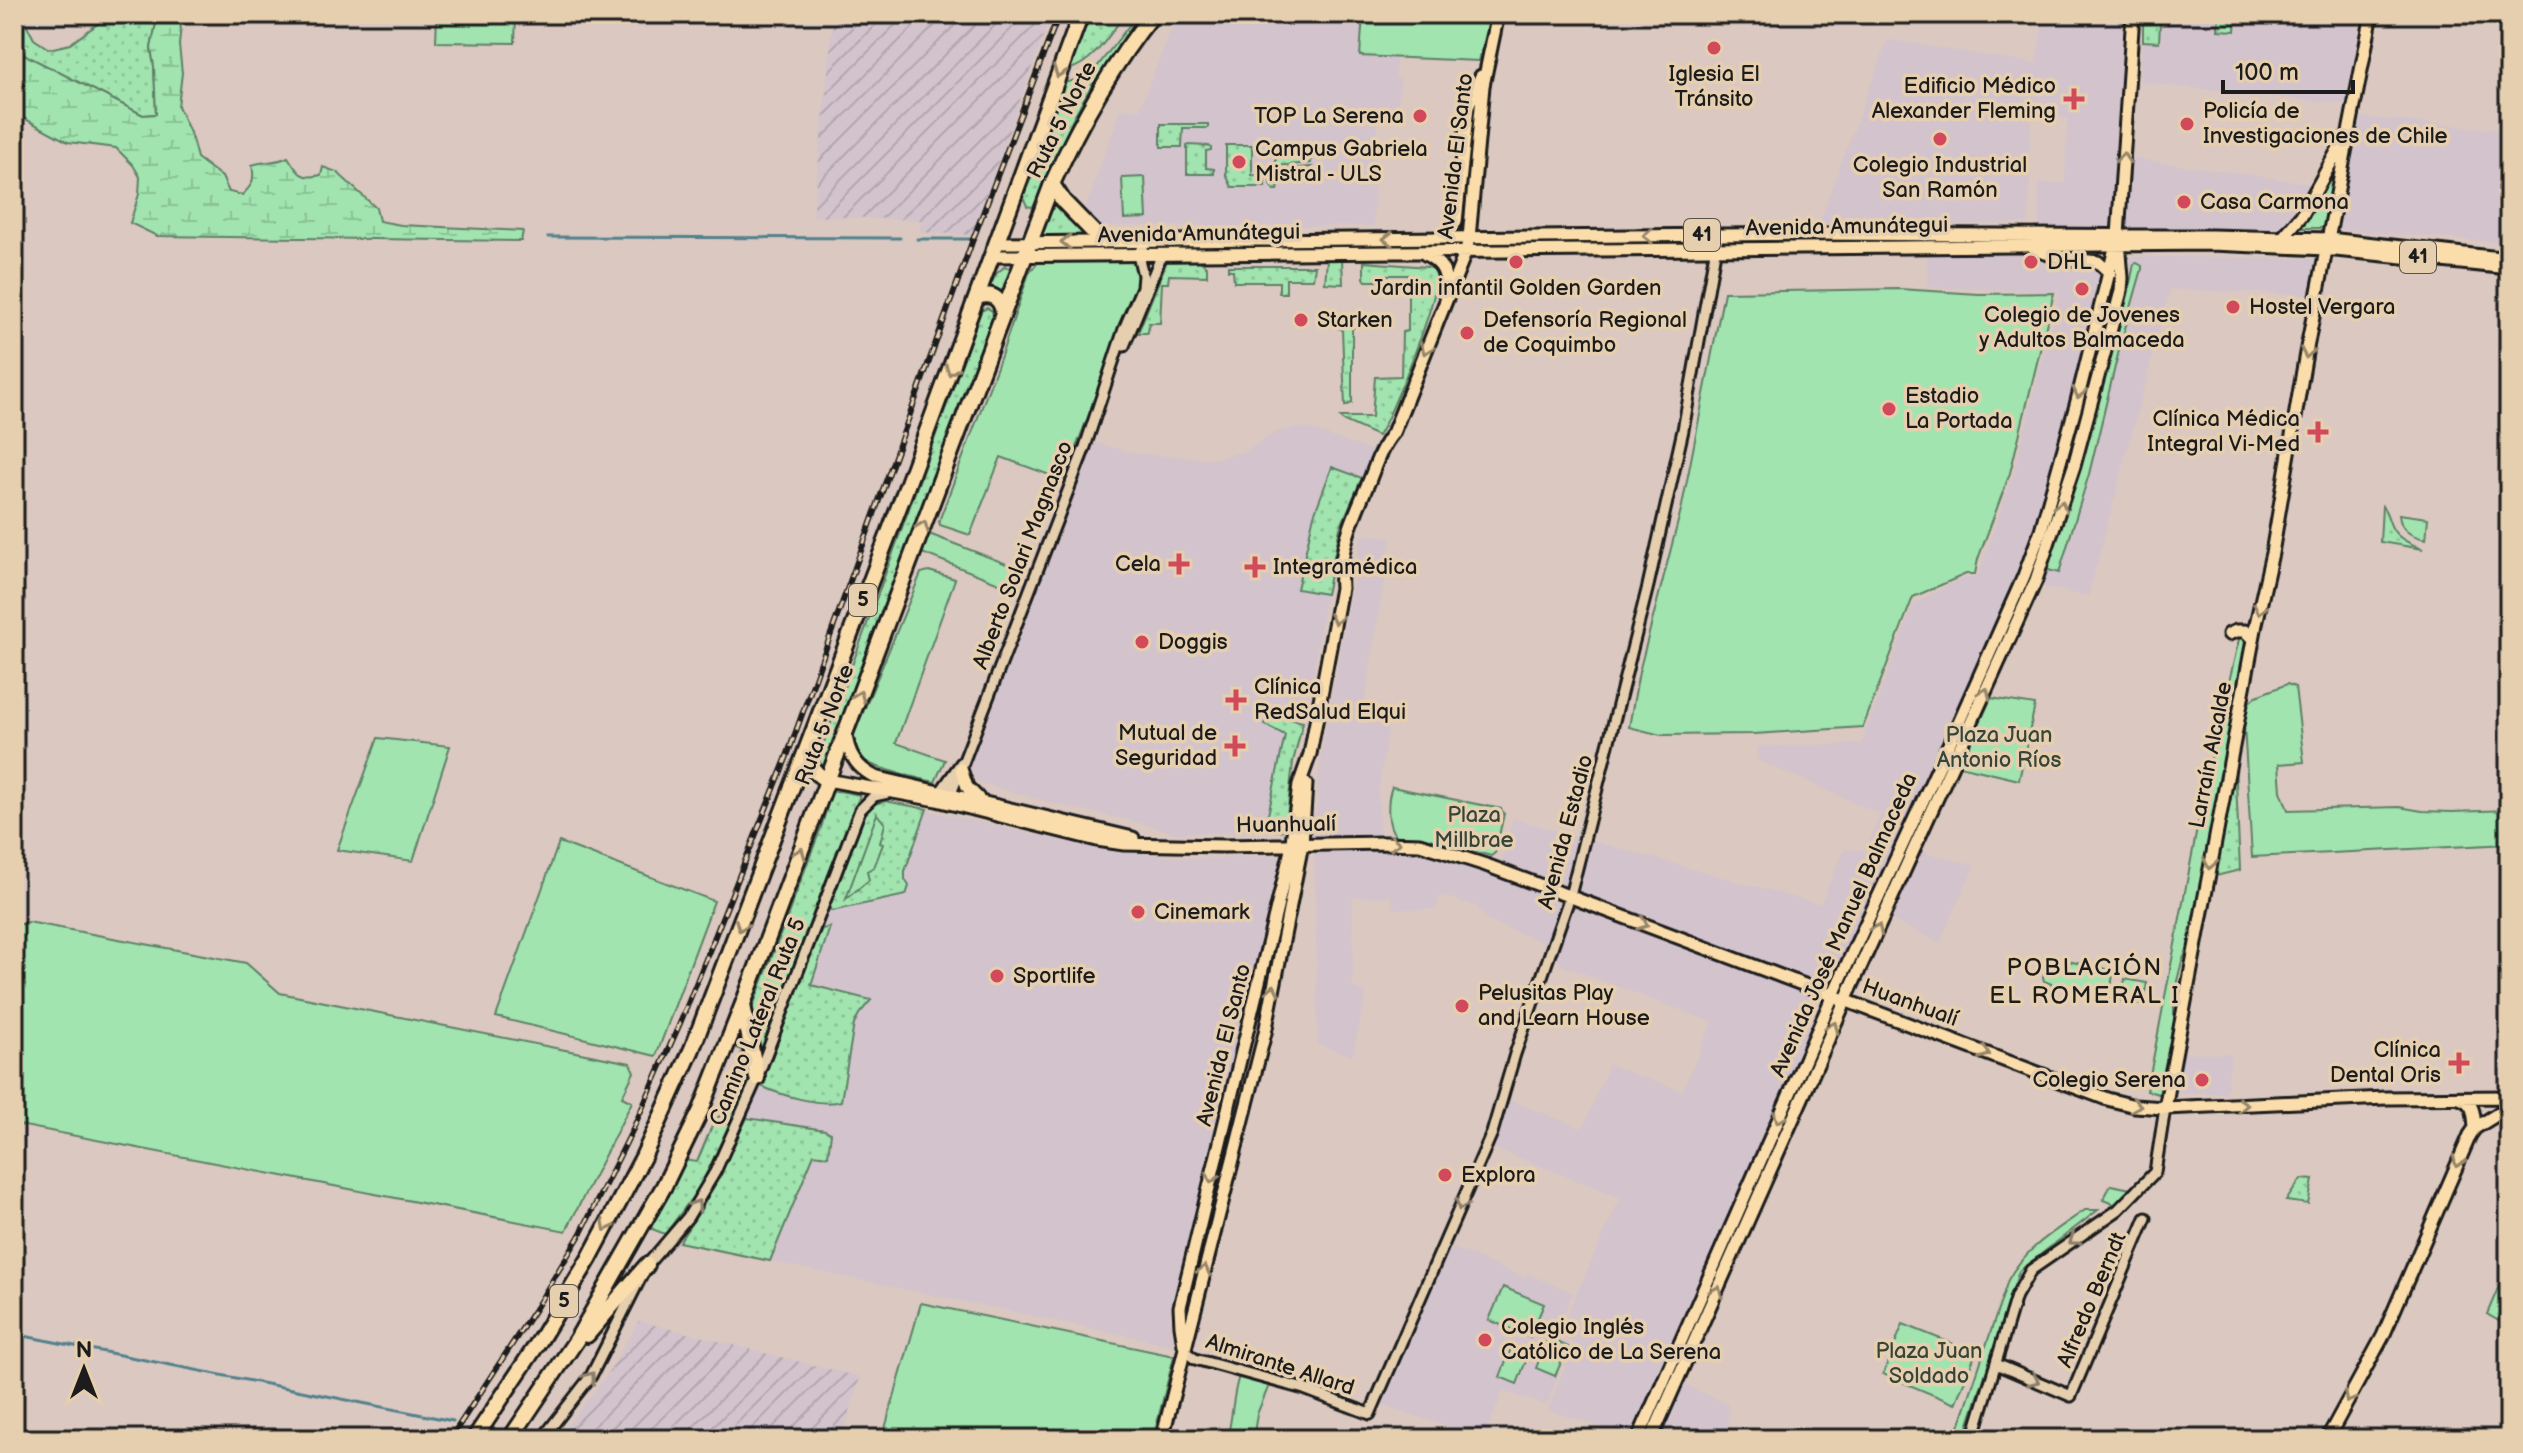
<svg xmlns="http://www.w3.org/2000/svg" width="2523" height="1453" font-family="'Balsamiq Sans',sans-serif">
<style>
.built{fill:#d2c3cd}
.industrial{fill:url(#industrial-furrows)}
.grass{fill:url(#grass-dots);stroke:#5e8066;stroke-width:2}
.wetland{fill:url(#wetland-marsh);stroke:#5e8066;stroke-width:2}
.park{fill:#a1e4af;stroke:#5e8066;stroke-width:2}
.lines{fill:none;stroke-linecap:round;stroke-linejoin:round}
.stream{stroke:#53818c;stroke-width:3}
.minor-casing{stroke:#1c1c1c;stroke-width:15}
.major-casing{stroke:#1c1c1c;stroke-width:17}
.highway-casing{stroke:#1c1c1c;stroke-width:20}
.minor{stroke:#e6cfaf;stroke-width:9}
.major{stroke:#faddab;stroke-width:11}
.highway{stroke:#faddab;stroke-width:14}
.rail-casing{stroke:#1c1c1c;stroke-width:6}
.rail{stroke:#e6cfaf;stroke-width:3;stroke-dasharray:9;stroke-linecap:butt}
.oneway{stroke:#96866b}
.oneway2{stroke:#8b7e6d}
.poi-dot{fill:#d1495b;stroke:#e6cfaf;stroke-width:3}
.labels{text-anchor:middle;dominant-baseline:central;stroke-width:7;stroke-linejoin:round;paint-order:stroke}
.shield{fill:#e6cfaf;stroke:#595248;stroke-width:2}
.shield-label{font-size:20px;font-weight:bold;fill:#1c1c1c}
.poi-label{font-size:22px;fill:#1c1c1c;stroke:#e6cfaf;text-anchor:start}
.street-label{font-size:22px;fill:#1c1c1c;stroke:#e6cfaf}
.park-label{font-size:22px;fill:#374439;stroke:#e6cfaf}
.neighbourhood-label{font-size:24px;letter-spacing:2px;fill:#1c1c1c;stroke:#e6cfaf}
</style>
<defs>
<pattern id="industrial-furrows" width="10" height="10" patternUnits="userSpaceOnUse" patternTransform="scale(2)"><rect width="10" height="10" fill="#d2c3cd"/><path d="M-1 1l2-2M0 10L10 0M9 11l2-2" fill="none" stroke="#b4a7af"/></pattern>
<pattern id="grass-dots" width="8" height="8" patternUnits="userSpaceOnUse" patternTransform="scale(2)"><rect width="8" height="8" fill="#a1e4af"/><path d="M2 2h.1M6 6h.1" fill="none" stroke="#8ac396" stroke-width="1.8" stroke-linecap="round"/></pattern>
<pattern id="wetland-marsh" width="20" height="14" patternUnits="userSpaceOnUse" patternTransform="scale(2)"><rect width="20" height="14" fill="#a1e4af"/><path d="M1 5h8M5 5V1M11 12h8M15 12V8" fill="none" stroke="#8ac396"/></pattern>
</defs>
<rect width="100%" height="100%" fill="#dac8c1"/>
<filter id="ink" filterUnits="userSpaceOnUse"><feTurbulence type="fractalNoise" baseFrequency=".0125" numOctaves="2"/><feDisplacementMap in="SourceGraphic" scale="16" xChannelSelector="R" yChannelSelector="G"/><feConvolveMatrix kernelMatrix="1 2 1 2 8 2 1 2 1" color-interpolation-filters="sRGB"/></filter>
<g filter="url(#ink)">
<path class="built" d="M1183 14H1363L1360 56 1396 57 1395 78H1400L1397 115 1378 116 1373 226H1100L1086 208 1121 109H1140L1172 27Z
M1685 14H1751L1748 23 1684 19Z
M2008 14H2124L2114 156 2311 184 2293 213 2277 230H2039V183H2065L2068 118 2030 116 2029 223 1818 226 1888 40 2036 64 2043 21 2008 16Z
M2144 14H2362L2346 104 2140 82Z
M2358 117 2509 131 2508 243 2336 229Z
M1927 254 2312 259 2316 263 2313 295 2170 289 2088 596 2037 585 1993 692 1920 852 1974 865 1940 942 1866 908 1657 1372 1728 1405V1439H1642L1548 1410 1574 1344 1558 1335 1621 1197 1495 1148 1509 1100 1583 1129 1609 1065 1682 1091 1713 1022 1562 965 1550 945 1487 920 1477 906 1440 895 1436 909H1393L1392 896 1353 897V987L1366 994 1352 1056 1318 1044 1314 834 1321 754 1362 536 1391 537 1363 709 1390 714 1378 791 1380 850 1424 848 1498 874 1513 819 1820 905 1845 849 1865 851 1881 814 1758 760 1757 747 1861 744 1914 604 1958 580 1978 576 2014 472 2059 292 1927 287Z
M1297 428 1312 430 1374 452 1340 528 1327 583 1312 681 1293 762 1286 826 1281 831 1271 833H1175L1134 821 1055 804 977 782 967 763 1094 443 1137 454 1213 459 1245 452 1276 432Z
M885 801 1107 851 1198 859 1283 856 1233 1066 1170 1308 1173 1345 679 1242 702 1208 761 1086 863 815 874 804Z
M2181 1053 2231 1054 2226 1093H2177L2174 1089Z
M1448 1246 1525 1278 1527 1274 1573 1293 1553 1336 1569 1344 1547 1405 1503 1391 1483 1439 1382 1404Z"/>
<path class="industrial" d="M834 14H1051L972 235 920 232 922 220 813 216Z
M639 1321 860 1377 841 1439H616L566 1428 607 1375Z"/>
<path class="grass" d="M14 14H21L34 39 49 49 70 44 111 14H158L151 48 154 66 156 114 143 115 25 55 14 47Z
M1089 14H1125C1109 35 1095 62 1068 70Z
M1138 14H1143L1092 85 1074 116 1039 204 1031 207 1027 206 1023 197 1049 135 1046 129 1063 83 1084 78 1097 67Z
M2219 14H2236L2235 31 2218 30Z
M2143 23H2160L2159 42 2143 41Z
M1161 124H1208V128H1183L1182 147H1161Z
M1187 145 1209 146 1211 148V150L1206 151V168L1214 169V174H1187Z
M1226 145H1252V175L1265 176V187H1232L1226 175Z
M1276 145H1311V163L1276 166Z
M1311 167 1298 179 1282 177 1278 190H1274L1270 185V176H1276V170Z
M1056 201 1080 229 1090 237 1040 238Z
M1327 260H1342L1343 284 1325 283Z
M1167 261H1200L1207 267V276L1169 275 1168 283H1162L1160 323H1149L1148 333H1138Z
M1364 262 1428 267C1433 269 1435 269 1436 275 1441 295 1391 417 1378 436L1342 420 1340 417H1372L1375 377 1401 376 1402 332 1408 331V275H1379L1377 281H1366L1364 278Z
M1005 266 1013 271 1003 299 988 291 996 274Z
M1228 266H1315L1313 279H1286V293H1279V282H1234L1233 270H1228Z
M987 308 992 311 993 315 826 771 819 764V756L981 311Z
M1354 318 1357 324 1352 329V403L1345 406 1342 329 1336 327 1337 319Z
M1332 467 1362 478 1340 528 1326 594 1297 589 1314 515Z
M2382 506C2389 514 2388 523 2394 531 2400 540 2414 545 2423 549L2380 542Z
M1267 714 1303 722 1293 762 1286 826 1281 831 1265 829 1285 735 1265 725Z
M2235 759 2240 870 2216 876Z
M839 791 860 795 756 1063 752 1009 822 825 831 792Z
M885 801 927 809 905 871V879L909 886 906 895 832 911 829 908 863 815 874 804Z
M830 927 811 985 871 1000 859 1014 854 1024 841 1101C821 1107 780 1095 761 1086L819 934 822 929Z
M741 1026 750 1069 746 1090 700 1187 665 1234 647 1227 683 1160 697 1162 714 1121 723 1113 738 1069 742 1051 734 1046Z
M747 1118 825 1130 831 1133 828 1156 814 1154 770 1261 679 1242 702 1208Z
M2301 1179 2313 1180 2308 1204 2286 1201Z"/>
<path class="wetland" d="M158 14H182L179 45 182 73 178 106 191 135 197 158 222 177 229 192 242 195C253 185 255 179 252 165 265 160 275 164 288 157 298 173 301 180 321 175L323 167 337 172 376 208 379 221 401 225 523 231 521 241 157 236 130 223 139 194 140 177 133 165 116 148 68 142 14 113V47L25 55 143 115 156 114 154 66 151 48Z"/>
<path class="park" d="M437 14H516L515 43 436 42Z
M1363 14H1491L1479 61 1360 56Z
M2343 144 2326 228H2288Z
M1145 177 1147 218 1124 219 1122 178Z
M1137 258 1143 278 1063 480 1001 457 970 535 940 525 939 521 1001 356 1029 273 1041 259Z
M2137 263 2142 266V269L2120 346 2089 474 2059 573 2045 569 2126 303 2134 264Z
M1899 289 1979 294 2054 293 2010 473 1978 559 1975 574H1966L1913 597 1863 727 1754 734 1661 735 1629 727 1639 672 1682 506 1724 292Z
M2399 514 2428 518 2426 539C2411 536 2400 531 2399 514Z
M929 534 1025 571 1017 590 922 553Z
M929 571 955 579 896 743 945 760 935 782C918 778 872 769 861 758 854 751 853 744 854 734L921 573Z
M2240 635 2248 639 2190 944 2182 961 2174 993V1022L2159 1094 2147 1091 2208 771Z
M2287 684 2295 687 2304 762 2279 764 2281 791 2288 810 2399 807 2422 811 2452 812 2509 810V844L2252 857 2243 708 2256 696Z
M1991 698 2035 705 2019 780 1960 766Z
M378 738 450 746 413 861 337 850Z
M1392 787 1501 809 1504 814 1495 853 1491 856 1420 837 1396 836C1386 826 1387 799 1392 787Z
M877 814 885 824 880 843 883 844 874 867 867 871 869 880 846 899Z
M559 842 714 901 656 1056 496 1017Z
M28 922 246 963 280 993 630 1063 634 1072 622 1097 632 1102 566 1231 14 1124V926Z
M2053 958 2110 970 2113 975 2109 999 2100 1003 2044 981 2043 977 2049 959Z
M2125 979 2147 983 2143 1005 2121 1001Z
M2111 1185 2131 1189 2125 1198 2116 1205 2103 1200Z
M2085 1210H2098L2019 1271 1964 1439H1955L2008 1280C2025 1248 2055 1231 2085 1210Z
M2509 1262V1327L2487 1314Z
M1503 1287 1544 1304 1530 1337 1489 1320Z
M921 1303 1174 1356 1153 1439H882Z
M1903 1324 1976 1353 1955 1404 1883 1374Z
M1548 1338 1568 1347 1555 1376 1536 1368Z
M1512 1346 1529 1353 1517 1384 1500 1377Z
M1239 1376 1270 1383 1257 1414 1253 1439 1227 1438C1233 1417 1232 1397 1239 1376Z"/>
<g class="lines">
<path class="stream" d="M548 237 900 238
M917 239H970
M14 1334 453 1421
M494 1429 508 1432"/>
<defs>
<path id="minor" d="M1124 346 1162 254
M941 791 961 763
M951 794 1085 447 1124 329 1142 287 1143 275 1139 259 1140 251 1145 243 1151 241
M1184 1345 1187 1353 1195 1359 1304 1389 1370 1414 1492 1133 1515 1054 1570 896 1648 586 1683 430 1718 235
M1996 1364 2071 1396 2146 1218
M542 1439 591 1376 647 1265 688 1217 715 1172 757 1078 860 810 874 796 888 793
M1973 1439 2016 1296 2031 1270 2118 1210 2155 1172 2165 1108"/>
<path id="major" d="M2284 236 2302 215 2344 139
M1443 238 1456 222 1468 106 1481 76
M998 243 1806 234 2211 236 2329 239 2509 259
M2035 250 2063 258 2098 262 2110 273
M1425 254C1443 263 1448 274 1445 295
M993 256 2211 244 2326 249 2509 268
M2229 634 2236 631H2245L2253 639
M846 732C847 753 857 768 875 777L1133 838
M961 769 967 787 978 798
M827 780 937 800 1097 840 1124 844 1223 846 1384 843 1420 844 1486 865 2107 1099 2135 1106 2165 1108 2386 1098 2509 1097
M2459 1098C2474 1102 2474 1114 2475 1128
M2165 1108 2256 624 2272 553 2306 353 2372 14
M1184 1345 1181 1326 1180 1307 1291 850 1299 785 1310 754 1341 588C1338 548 1355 514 1370 479 1376 463 1382 446 1393 433L1466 251 1469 238 1483 86 1498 14
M1162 1439 1265 1033 1302 844 1306 784
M1638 1439 1838 984 1950 742 2024 576 2041 530 2076 405 2118 236 2133 14
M1651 1439 1850 990 2036 580 2074 466 2121 291 2122 278 2119 241
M2327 1439 2383 1336 2470 1135 2475 1128 2509 1107"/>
<path id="highway" d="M1052 184 1063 201 1102 241
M978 297C992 292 1002 299 1003 314
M808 747C808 763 812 773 827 780
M743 1005 757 1078
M587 1335 647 1265
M474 1439 540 1340 589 1259 643 1157 692 1049 902 499 1081 14
M510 1439 577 1339 664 1186 701 1110 743 1004 1052 184C1080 122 1111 66 1153 14"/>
</defs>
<use href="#minor" class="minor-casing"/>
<use href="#major" class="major-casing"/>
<use href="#highway" class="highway-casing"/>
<use href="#minor" class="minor"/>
<use href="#major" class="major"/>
<use href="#highway" class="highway"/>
<defs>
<path id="rail" d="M450 1439 537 1306 580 1235 632 1131 681 1021 786 759 972 242 1059 14"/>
</defs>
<use href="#rail" class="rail-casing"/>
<use href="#rail" class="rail"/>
</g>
<defs><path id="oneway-chevron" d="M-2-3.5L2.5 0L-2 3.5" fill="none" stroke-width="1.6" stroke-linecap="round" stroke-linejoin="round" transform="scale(2)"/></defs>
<g class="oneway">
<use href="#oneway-chevron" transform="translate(1059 72) rotate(110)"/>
<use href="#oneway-chevron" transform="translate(2123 158) rotate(-86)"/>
<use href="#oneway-chevron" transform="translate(1648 236) rotate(179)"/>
<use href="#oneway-chevron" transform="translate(1388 239) rotate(179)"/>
<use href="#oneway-chevron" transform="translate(1066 242) rotate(179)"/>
<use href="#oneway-chevron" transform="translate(1426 349) rotate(111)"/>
<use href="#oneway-chevron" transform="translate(2307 353) rotate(100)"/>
<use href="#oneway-chevron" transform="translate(951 370) rotate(110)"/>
<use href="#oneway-chevron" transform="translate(2079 393) rotate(104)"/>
<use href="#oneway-chevron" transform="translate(2061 506) rotate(-73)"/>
<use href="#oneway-chevron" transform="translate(923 526) rotate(-69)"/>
<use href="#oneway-chevron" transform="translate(2260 609) rotate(103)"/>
<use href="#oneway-chevron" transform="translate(1336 619) rotate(101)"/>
<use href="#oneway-chevron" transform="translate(1985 693) rotate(-66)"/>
<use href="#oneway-chevron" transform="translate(859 696) rotate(-69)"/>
<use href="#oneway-chevron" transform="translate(1395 843) rotate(2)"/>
<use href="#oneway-chevron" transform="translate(800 853) rotate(-69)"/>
<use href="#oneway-chevron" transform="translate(2210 864) rotate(101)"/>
<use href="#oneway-chevron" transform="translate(1643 924) rotate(21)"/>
<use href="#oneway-chevron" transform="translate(741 926) rotate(111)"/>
<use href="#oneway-chevron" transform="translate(1877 929) rotate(-65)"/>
<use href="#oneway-chevron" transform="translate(1273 990) rotate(-79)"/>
<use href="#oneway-chevron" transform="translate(1833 1027) rotate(-67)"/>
<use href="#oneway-chevron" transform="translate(1985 1053) rotate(21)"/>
<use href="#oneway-chevron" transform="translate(2136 1105) rotate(9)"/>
<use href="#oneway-chevron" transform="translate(2243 1105) rotate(-2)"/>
<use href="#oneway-chevron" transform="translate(1779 1118) rotate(113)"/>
<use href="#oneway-chevron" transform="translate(2458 1162) rotate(114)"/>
<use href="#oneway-chevron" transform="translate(1212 1178) rotate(104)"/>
<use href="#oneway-chevron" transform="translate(607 1226) rotate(118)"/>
<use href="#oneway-chevron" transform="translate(1204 1270) rotate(-76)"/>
<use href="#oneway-chevron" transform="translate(1717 1291) rotate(-66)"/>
<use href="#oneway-chevron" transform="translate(2349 1398) rotate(119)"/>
</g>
<g class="oneway2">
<use href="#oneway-chevron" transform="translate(696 1205) rotate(-56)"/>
<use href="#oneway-chevron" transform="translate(1461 1205) rotate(113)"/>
<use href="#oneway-chevron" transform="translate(2074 1240) rotate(145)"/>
<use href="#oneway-chevron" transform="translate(590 1377) rotate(-55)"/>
<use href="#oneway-chevron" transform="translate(2034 1380) rotate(23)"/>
</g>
</g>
<g class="poi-dot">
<circle cx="1714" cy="48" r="8"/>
<path d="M2070 87h8v8h8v8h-8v8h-8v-8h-8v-8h8z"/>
<circle cx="1420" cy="116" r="8"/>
<circle cx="2187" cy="124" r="8"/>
<circle cx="1940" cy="139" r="8"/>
<circle cx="1239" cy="162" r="8"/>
<circle cx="2184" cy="202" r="8"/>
<circle cx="1516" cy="262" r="8"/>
<circle cx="2031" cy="262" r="8"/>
<circle cx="2082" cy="289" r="8"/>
<circle cx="2233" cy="307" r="8"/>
<circle cx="1301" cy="320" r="8"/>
<circle cx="1467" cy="333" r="8"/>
<circle cx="1889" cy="409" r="8"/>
<path d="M2314 420h8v8h8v8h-8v8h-8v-8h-8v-8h8z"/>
<path d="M1175 552h8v8h8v8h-8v8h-8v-8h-8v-8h8z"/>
<path d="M1251 555h8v8h8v8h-8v8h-8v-8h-8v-8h8z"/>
<circle cx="1142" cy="642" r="8"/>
<path d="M1232 688h8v8h8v8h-8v8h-8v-8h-8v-8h8z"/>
<path d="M1231 734h8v8h8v8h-8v8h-8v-8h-8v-8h8z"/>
<circle cx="1138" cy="912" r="8"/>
<circle cx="997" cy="976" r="8"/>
<circle cx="1462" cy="1006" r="8"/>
<path d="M2455 1051h8v8h8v8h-8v8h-8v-8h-8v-8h8z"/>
<circle cx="2202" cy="1080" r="8"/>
<circle cx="1445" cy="1175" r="8"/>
<circle cx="1485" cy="1340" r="8"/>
</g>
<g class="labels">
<g class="shield">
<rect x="1684" y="219" width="36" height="32" rx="6"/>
<rect x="2400" y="241" width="36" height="32" rx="6"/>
<rect x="849" y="584" width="28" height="32" rx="6"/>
<rect x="550" y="1285" width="28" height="32" rx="6"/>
</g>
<g class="shield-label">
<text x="1702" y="235">41</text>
<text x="2418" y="257">41</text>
<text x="863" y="600">5</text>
<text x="564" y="1301">5</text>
</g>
<g class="poi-label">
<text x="1714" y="74" text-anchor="middle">Iglesia El<tspan x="1714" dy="25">Tránsito</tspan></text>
<text x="2056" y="86" text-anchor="end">Edificio Médico<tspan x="2056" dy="25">Alexander Fleming</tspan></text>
<text x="2203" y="111">Policía de<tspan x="2203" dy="25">Investigaciones de Chile</tspan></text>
<text x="1404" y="116" text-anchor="end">TOP La Serena</text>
<text x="1255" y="149">Campus Gabriela<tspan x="1255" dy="25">Mistral - ULS</tspan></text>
<text x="1940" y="165" text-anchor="middle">Colegio Industrial<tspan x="1940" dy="25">San Ramón</tspan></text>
<text x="2200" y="202">Casa Carmona</text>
<text x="2047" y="262">DHL</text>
<text x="1516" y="288" text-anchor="middle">Jardin infantil Golden Garden</text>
<text x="2249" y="307">Hostel Vergara</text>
<text x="2082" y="315" text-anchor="middle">Colegio de Jovenes<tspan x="2082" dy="25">y Adultos Balmaceda</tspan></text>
<text x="1317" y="320">Starken</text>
<text x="1483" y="320">Defensoría Regional<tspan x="1483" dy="25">de Coquimbo</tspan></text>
<text x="1905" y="396">Estadio<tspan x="1905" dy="25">La Portada</tspan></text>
<text x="2300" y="419" text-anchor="end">Clínica Médica<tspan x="2300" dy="25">Integral Vi-Med</tspan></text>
<text x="1161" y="564" text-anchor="end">Cela</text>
<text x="1273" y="567">Integramédica</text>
<text x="1158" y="642">Doggis</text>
<text x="1254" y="687">Clínica<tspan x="1254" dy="25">RedSalud Elqui</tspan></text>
<text x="1217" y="733" text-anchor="end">Mutual de<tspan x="1217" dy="25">Seguridad</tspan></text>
<text x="1154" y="912">Cinemark</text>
<text x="1013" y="976">Sportlife</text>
<text x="1478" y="993">Pelusitas Play<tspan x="1478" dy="25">and Learn House</tspan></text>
<text x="2441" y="1050" text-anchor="end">Clínica<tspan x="2441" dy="25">Dental Oris</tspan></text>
<text x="2186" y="1080" text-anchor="end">Colegio Serena</text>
<text x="1461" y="1175">Explora</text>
<text x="1501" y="1327">Colegio Inglés<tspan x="1501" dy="25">Católico de La Serena</tspan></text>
</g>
<g class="street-label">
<text transform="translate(1062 120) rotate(-63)">Ruta 5 Norte</text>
<text transform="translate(1456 156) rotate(-83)">Avenida El Santo</text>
<text transform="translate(1847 227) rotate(-1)">Avenida Amunátegui</text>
<text transform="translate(1199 234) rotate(-1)">Avenida Amunátegui</text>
<text transform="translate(1023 555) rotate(-69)">Alberto Solari Magnasco</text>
<text transform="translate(825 725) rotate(-69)">Ruta 5 Norte</text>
<text transform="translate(2211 755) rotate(-79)">Larraín Alcalde</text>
<text transform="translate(1286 825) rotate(-1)">Huanhualí</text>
<text transform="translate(1566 832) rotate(-75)">Avenida Estadio</text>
<text transform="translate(1844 925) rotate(-66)">Avenida José Manuel Balmaceda</text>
<text transform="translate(1910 1003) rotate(20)">Huanhualí</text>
<text transform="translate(758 1022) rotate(-68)">Camino Lateral Ruta 5</text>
<text transform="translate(1224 1045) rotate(-76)">Avenida El Santo</text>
<text transform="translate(2092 1300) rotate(-67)">Alfredo Berndt</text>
<text transform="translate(1280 1365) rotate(18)">Almirante Allard</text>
</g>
<g class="park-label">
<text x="1999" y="735">Plaza Juan<tspan x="1999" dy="25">Antonio Ríos</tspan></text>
<text x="1474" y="815">Plaza<tspan x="1474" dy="25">Millbrae</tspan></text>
<text x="1929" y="1351">Plaza Juan<tspan x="1929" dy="25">Soldado</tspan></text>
</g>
<g class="neighbourhood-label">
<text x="2085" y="967">POBLACIÓN<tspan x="2085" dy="28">EL ROMERAL I</tspan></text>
</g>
</g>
<rect width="2523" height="1453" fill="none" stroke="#e6cfaf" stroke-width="48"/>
<rect x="24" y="24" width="2475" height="1405" fill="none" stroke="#1c1c1c" stroke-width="3" filter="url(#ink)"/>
<g transform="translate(84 1369)" stroke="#e6cfaf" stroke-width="6" paint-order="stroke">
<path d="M0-6L14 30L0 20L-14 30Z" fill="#1c1c1c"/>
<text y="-12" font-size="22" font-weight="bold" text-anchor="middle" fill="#1c1c1c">N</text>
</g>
<path d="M2223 80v12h130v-12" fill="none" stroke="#1c1c1c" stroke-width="4"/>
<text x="2235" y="80" font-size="24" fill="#1c1c1c" stroke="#e6cfaf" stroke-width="6" paint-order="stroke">100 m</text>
</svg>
